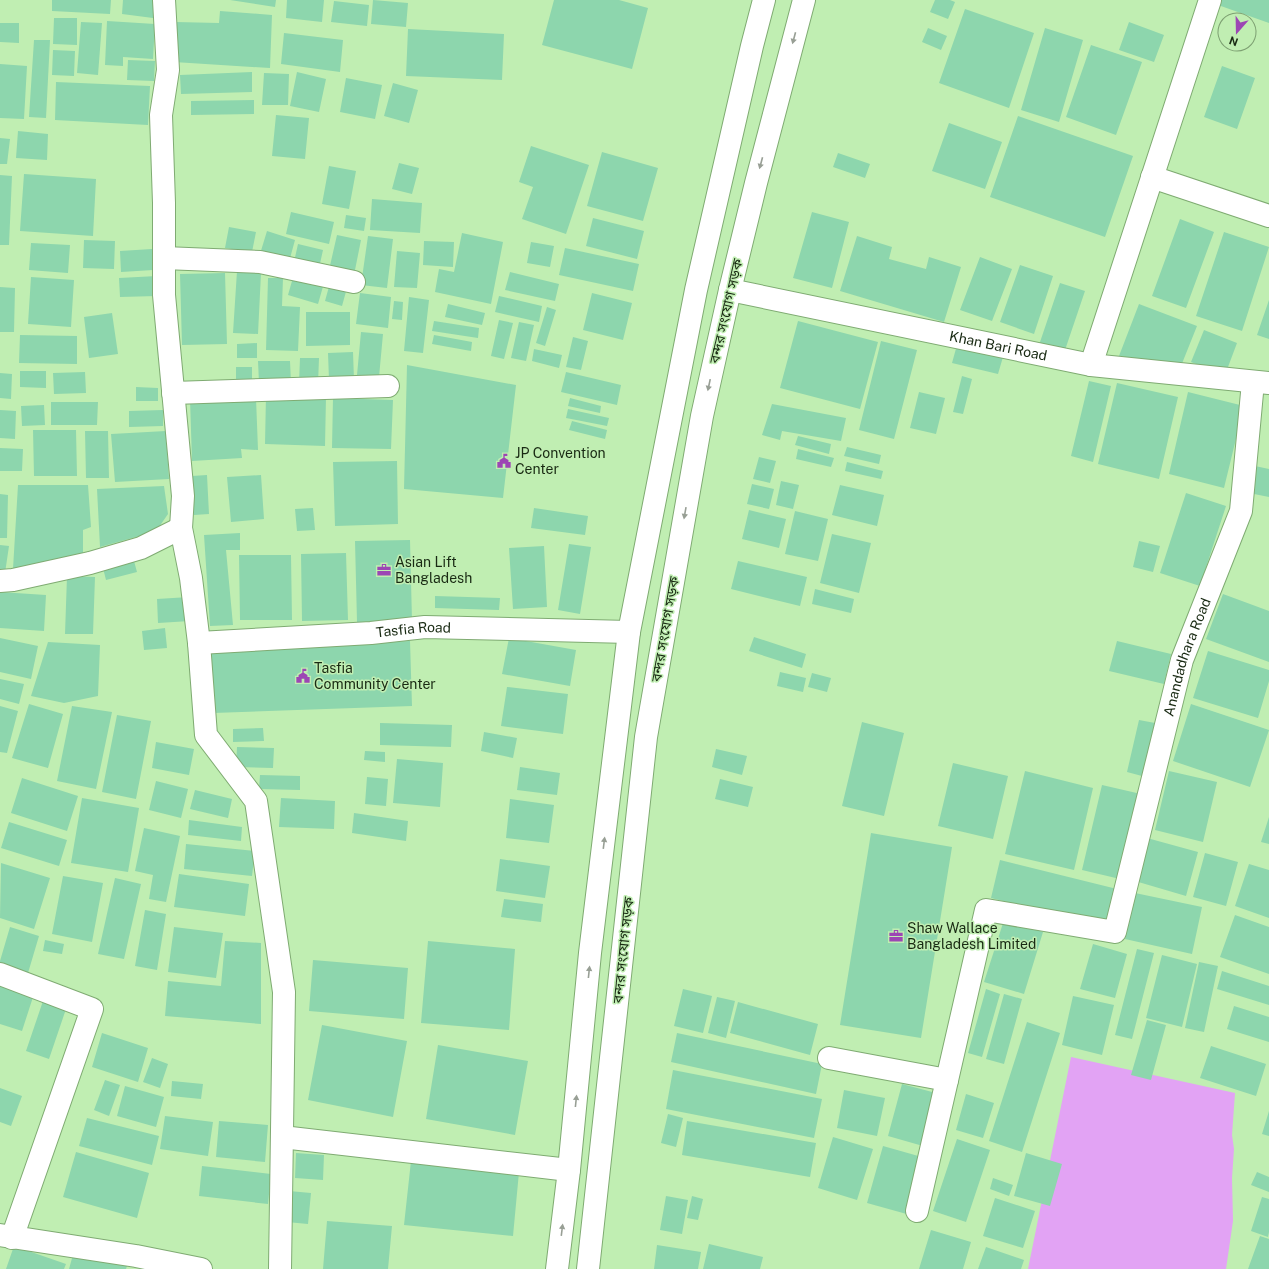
<svg xmlns="http://www.w3.org/2000/svg" width="1269" height="1269" font-family="'Public Sans','Noto Sans Bengali',sans-serif">
<style>
.water{fill:#e2a3f4}
.building{fill:#8dd6ad}
.lines{fill:none;stroke-linecap:round;stroke-linejoin:round}
.street-casing{stroke:#7fab72;stroke-width:24}
.highway-casing{stroke:#7fab72;stroke-width:24}
.street{stroke:#fff;stroke-width:22}
.highway{stroke:#fff;stroke-width:22}
.oneway{fill:#989f95}
.labels{text-anchor:middle;dominant-baseline:central;stroke-width:3;stroke-linejoin:round;paint-order:stroke}
.street-label{font-size:14px;fill:#192a13;stroke:#c0eeb2}
.poi-label{font-size:14px;fill:#192a13;stroke:#c0eeb2;text-anchor:start}
</style>
<rect width="100%" height="100%" fill="#c0eeb2"/>
<path class="water" d="M1071 1057 1235 1093 1232 1135 1234 1149 1232 1178 1233 1221 1226 1269H1028Z"/>
<path class="building" d="M52 0H111L110 14 52 11Z
M123 0H155L153 18 122 14Z
M230 0H276L275 7Z
M287 0H324L322 22 286 18Z
M373 0 408 3 406 27 371 24Z
M554 0H619L648 8 632 69 542 45Z
M935 0H950L955 2 948 19 930 12Z
M1220 0H1269V23L1218 5Z
M334 1 369 5 367 26 331 22Z
M965 9 1034 33 1009 108 939 83Z
M220 11 272 15 270 68 174 62 176 22 219 23Z
M54 18H77V45L53 44Z
M107 21 155 24 153 59 123 57V66L105 65Z
M81 22 102 23 98 75 77 73Z
M1129 22 1164 35 1154 62 1119 50Z
M0 23H19V43L0 42Z
M928 28 947 36 941 50 922 42Z
M1045 28 1083 40 1059 122 1021 110Z
M408 29 504 34 502 80 406 76Z
M284 33 343 40 340 72 281 64Z
M34 40H50L46 118 29 117Z
M1091 45 1142 62 1116 135 1066 117Z
M53 50 75 51 74 76 52 75Z
M128 60 155 61 154 81 127 80Z
M0 64 27 66 24 119 0 118Z
M1222 66 1255 78 1237 129 1204 117Z
M252 72V92L181 94 180 75Z
M297 72 326 79 319 112 290 106Z
M264 73 289 74 288 105H262Z
M346 78 382 85 375 119 340 112Z
M56 82 150 86 148 125 55 120Z
M393 83 418 90 409 123 384 116Z
M254 100V114L191 115V101Z
M276 115 309 118 305 159 272 156Z
M1018 116 1133 156 1105 237 990 197Z
M949 123 1002 142 985 189 932 171Z
M18 131 48 134 47 160 16 158Z
M0 138 10 139 7 164H0Z
M531 146 589 165 566 234 522 219 533 187 519 182Z
M602 152 658 168 643 221 587 206Z
M838 153 870 164 865 178 833 167Z
M399 163 419 168 412 194 392 189Z
M329 166 356 171 349 209 322 204Z
M24 174 96 179 93 236 20 231Z
M0 175 12 176 9 245H0Z
M372 199 422 203 420 233 370 230Z
M291 212 334 222 329 244 286 234Z
M812 212 849 222 832 288 793 278Z
M346 215 366 218 364 231 344 228Z
M593 218 644 231 637 259 586 246Z
M1180 219 1214 232 1186 308 1152 296Z
M229 227 256 232 252 252 225 248Z
M267 231 295 240 289 262 260 254Z
M1224 232 1269 247 1242 331 1196 316Z
M462 233 503 242 491 304 435 292 439 269 454 272Z
M337 235 361 240 354 275 329 270Z
M368 236 393 239 387 288 361 285Z
M857 236 892 247 889 259 926 269 929 257 961 267 944 322 840 291Z
M84 240 115 241 114 269 83 268Z
M424 241 454 242 453 267 423 265Z
M531 242 554 246 550 267 527 263Z
M31 243 70 245 68 273 29 270Z
M298 244 323 250 319 268 294 262Z
M565 248 639 264 633 291 559 275Z
M152 249 153 270 121 272 120 251Z
M397 251 420 253 417 288 394 287Z
M980 257 1012 269 992 321 960 310Z
M1020 265 1053 276 1034 334 1000 322Z
M237 271 261 273 258 334 233 333Z
M510 272 559 284 555 301 505 290Z
M225 273 227 344 182 345 180 274Z
M294 274 324 283 318 304 288 295Z
M157 276V296L120 297 119 278Z
M31 277 74 280 71 327 28 324Z
M268 278H283L282 306 300 307 298 351 266 350Z
M330 283 347 288 342 306 325 301Z
M1060 283 1085 291 1064 353 1039 345Z
M0 287 15 288 14 332H0Z
M360 293 391 297 388 328 356 324Z
M592 293 632 303 623 340 583 330Z
M499 296 542 306 539 322 495 312Z
M409 297 429 300 423 353 404 351Z
M1269 300V339L1257 335Z
M394 301 403 302 402 320 392 319Z
M448 304 485 313 482 325 445 317Z
M1139 304 1197 326 1181 366 1119 356Z
M547 307 556 310 545 346 536 343Z
M306 312H350V345L306 346Z
M112 313 118 354 89 358 84 317Z
M499 320 513 323 504 359 491 356Z
M434 321 479 328 478 338 432 331Z
M798 321 878 342 860 409 780 388Z
M519 322 534 325 526 361 511 358Z
M1204 330 1237 343 1225 375 1191 362Z
M361 332 383 334 379 377 357 375Z
M20 335 77 336V364L19 363Z
M434 335 472 342 471 351 432 344Z
M573 337 588 341 581 370 566 367Z
M881 341 917 350 894 439 859 430Z
M257 343V358H237V344Z
M957 345 1003 357 998 374 952 363Z
M534 349 562 355 559 368 532 361Z
M353 352 354 380H329L328 353Z
M300 358H319L318 384 299 383Z
M258 361H290L291 383H259Z
M407 365 516 385 503 498 404 489Z
M236 367H252V382H236Z
M20 371H46V388L20 387Z
M85 372 86 393 54 394 53 373Z
M566 372 621 385 617 405 561 392Z
M0 373 12 374 11 399 0 398Z
M962 376 972 379 963 414 953 412Z
M1089 381 1111 386 1093 462 1071 456Z
M1117 383 1178 397 1159 479 1098 464Z
M136 387 158 388V401H136Z
M919 392 945 398 936 434 910 428Z
M1188 392 1244 406 1224 488 1169 474Z
M266 395 326 397 325 446 265 444Z
M256 398 258 450 241 449 242 458 192 461 190 399Z
M333 398 393 400 391 449 332 448Z
M570 398 601 406 600 413 568 406Z
M51 402H98L97 425H51Z
M772 404 846 418 841 441 782 431 780 440 762 435Z
M44 405 45 425 22 426 21 406Z
M568 409 609 418 607 426 566 418Z
M0 410 16 411 15 439 0 438Z
M163 410V426L129 427V411Z
M572 421 607 430 605 439 569 430Z
M33 430H76L77 476H34Z
M85 431H108L109 478H86Z
M166 431 169 479 115 482 111 434Z
M798 436 831 444 829 454 795 445Z
M847 447 881 455 879 464 844 456Z
M0 448 23 449 22 471H0Z
M798 449 834 458 831 467 796 459Z
M759 457 776 461 770 483 753 479Z
M397 461 398 524 335 526 333 462Z
M847 462 883 471 881 479 845 471Z
M1255 466 1269 469V497L1249 493Z
M207 475 209 514 194 515 192 476Z
M261 475 264 519 231 522 227 477Z
M781 481 799 485 793 509 776 505Z
M752 484 774 489 769 509 747 504Z
M18 485H88L91 527 83 530V558L13 569Z
M840 485 884 495 877 526 832 515Z
M164 486 168 514 159 527 143 535 100 547 97 489Z
M1186 493 1226 506 1200 586 1160 573Z
M0 494 8 495 7 538H0Z
M313 508 315 530 297 531 295 509Z
M534 508 588 516 585 535 531 528Z
M749 510 786 519 779 548 742 539Z
M795 511 828 519 818 561 785 554Z
M240 533V550H226L233 625 210 626 204 535Z
M832 534 871 543 859 593 820 583Z
M410 540 412 621 357 622 355 541Z
M1139 541 1160 546 1153 572 1133 567Z
M569 544 591 547 580 614 558 610Z
M0 545 9 546 5 573H0Z
M544 546 547 607 513 609 509 548Z
M346 553 348 620 302 621 301 554Z
M239 555H291L292 620H240Z
M134 561 137 572 106 580 103 568Z
M738 561 807 577 800 606 731 589Z
M67 576 95 577 93 634H65Z
M815 589 854 599 851 613 812 604Z
M0 592 46 595 44 631 0 628Z
M1223 594 1269 611V662L1206 639Z
M435 596 500 598 499 610 435 608Z
M189 597 190 621 158 623 157 599Z
M165 628 167 648 144 650 142 631Z
M754 637 806 654 802 668 749 651Z
M0 638 38 646 31 679 0 672Z
M509 638 576 650 570 686 502 674Z
M410 641 412 706 213 713 210 649Z
M1117 641 1171 654 1164 684 1109 671Z
M48 642 100 645 98 696 64 703 31 696Z
M1208 651 1269 670V681L1258 718 1193 698Z
M780 672 806 678 803 692 777 686Z
M812 673 831 678 827 692 808 687Z
M0 679 24 684 19 704 0 699Z
M507 687 568 694 563 734 501 726Z
M29 704 63 714 48 768 12 758Z
M1191 704 1269 730 1250 787 1173 761Z
M0 706 18 711 7 753 0 752Z
M72 706 112 712 96 789 57 781Z
M117 715 151 721 136 799 102 792Z
M1139 720 1155 723 1142 776 1127 772Z
M862 722 904 733 884 816 842 806Z
M380 723 452 725 451 747 380 745Z
M263 728 264 741 233 742V729Z
M484 732 517 738 513 758 481 751Z
M156 742 194 749 189 775 152 768Z
M237 747 274 748 273 768 236 767Z
M716 749 747 756 742 775 712 767Z
M365 751 385 752V762L364 760Z
M397 759 443 763 440 807 393 803Z
M953 763 1008 776 993 839 938 826Z
M520 767 560 773 557 795 517 790Z
M1025 771 1093 788 1074 870 1005 854Z
M1169 771 1217 782 1203 842 1155 830Z
M260 775 300 776V790L259 789Z
M367 777 388 779 386 806 365 804Z
M22 778 78 796 67 831 11 813Z
M720 779 753 787 748 807 715 799Z
M156 781 188 789 181 818 149 810Z
M1102 785 1141 794 1120 879 1082 870Z
M195 790 232 799 228 818 190 809Z
M82 798 139 808 128 872 71 863Z
M281 798 335 801 334 829 279 827Z
M510 799 554 805 549 843 506 838Z
M354 813 408 821 406 841 352 833Z
M1269 817V844L1261 842Z
M189 820 242 827 241 841 188 835Z
M9 822 67 840 59 866 1 848Z
M144 828 180 836 166 902 149 899 153 875 135 871Z
M871 833 952 847 921 1038 840 1025Z
M1147 838 1198 852 1186 896 1135 881Z
M186 844 255 851 252 876 184 869Z
M1205 853 1238 862 1226 906 1193 897Z
M500 859 550 866 545 898 496 891Z
M1000 860 1117 889 1108 927 991 898Z
M1 863 50 878 34 929 0 918Z
M1249 864 1269 870V918L1235 906Z
M179 874 249 884 245 916 174 907Z
M63 876 103 883 92 942 52 934Z
M115 878 141 884 124 959 98 954Z
M1135 893 1202 907 1192 954 1125 939Z
M504 899 543 904 541 922 501 917Z
M145 910 166 914 157 970 135 966Z
M1235 915 1269 927V974L1220 957Z
M1004 920 1043 932 1024 994 984 982Z
M10 927 39 936 28 973 0 965V961Z
M174 927 223 933 216 978 168 972Z
M45 940 64 944 62 954 43 951Z
M225 941 261 943V1024L165 1016 168 981 221 986Z
M428 941 515 949 509 1030 421 1023Z
M1093 944 1127 954 1115 998 1080 989Z
M1137 949 1154 953 1132 1039 1115 1035Z
M1162 955 1197 964 1182 1027 1146 1018Z
M313 960 408 968 404 1019 309 1011Z
M1199 962 1218 966 1204 1032 1185 1028Z
M1222 971 1269 986V1005L1217 989Z
M0 982 34 994 22 1031 0 1024Z
M683 989 712 996 703 1033 674 1026Z
M986 989 1000 994 982 1057 968 1053Z
M1004 994 1022 999 1004 1064 986 1059Z
M1073 996 1114 1005 1102 1055 1062 1045Z
M717 997 735 1001 726 1038 708 1033Z
M43 1001 66 1009 49 1059 26 1051Z
M738 1002 818 1024 810 1055 730 1033Z
M1234 1006 1269 1017V1042L1227 1029Z
M1147 1020 1166 1025 1151 1080 1131 1075Z
M1027 1022 1060 1033 1022 1152 989 1141Z
M322 1025 407 1041 393 1117 308 1100Z
M102 1033 148 1048 138 1082 92 1067Z
M677 1033 822 1064 816 1094 671 1062Z
M438 1045 528 1061 515 1135 426 1119Z
M1211 1046 1266 1064 1256 1096 1200 1078Z
M152 1058 168 1064 160 1088 143 1082Z
M673 1070 822 1099 814 1138 666 1109Z
M105 1080 120 1085 109 1116 94 1110Z
M172 1081 203 1084 201 1099 171 1096Z
M902 1084 951 1097 937 1150 888 1136Z
M125 1086 164 1097 156 1127 117 1116Z
M0 1088 22 1096 11 1126 0 1122Z
M844 1090 885 1098 877 1136 837 1128Z
M966 1094 994 1103 983 1138 956 1130Z
M1269 1111V1136L1262 1134Z
M668 1114 683 1118 676 1147 661 1143Z
M165 1116 213 1122 208 1156 160 1149Z
M87 1118 159 1136 152 1165 79 1146Z
M219 1121 268 1125 265 1162 216 1157Z
M687 1121 816 1143 810 1177 682 1155Z
M833 1137 873 1149 857 1200 818 1188Z
M957 1139 990 1150 966 1222 933 1211Z
M883 1146 936 1161 921 1218 867 1203Z
M76 1152 149 1173 137 1218 63 1197Z
M296 1153 324 1155 323 1180 295 1178Z
M1026 1153 1062 1164 1050 1206 1014 1196Z
M411 1161 519 1172 513 1236 404 1225Z
M202 1166 271 1174 268 1204 199 1196Z
M1257 1172 1269 1177V1192L1251 1185Z
M993 1178 1013 1185 1009 1196 990 1189Z
M289 1191 311 1193 308 1224 287 1222Z
M666 1196 688 1200 682 1234 660 1230Z
M692 1196 703 1199 698 1220 687 1218Z
M1262 1197 1269 1199V1232L1268 1237 1251 1231Z
M995 1198 1035 1211 1023 1248 983 1236Z
M327 1221 392 1226 388 1269H323Z
M931 1230 971 1242 963 1269H919Z
M1260 1236 1269 1239V1269H1248Z
M709 1244 763 1257 760 1269H703Z
M657 1245 701 1252 698 1269H654Z
M14 1246 66 1264 64 1269H6Z
M986 1247 1024 1260 1021 1269H978Z
M74 1251 127 1266 126 1269H69Z"/>
<g class="lines">
<defs>
<g id="street">
<path d="M164 0 168 70 161 115 164 203V295L183 496 181 528 191 578 199 643 206 735 256 801 284 992 280 1269"/>
<path d="M1152 177 1269 216"/>
<path d="M164 258 260 262 354 282"/>
<path id="s1" d="M730 290 1091 365 1269 383"/>
<path d="M1091 365 1210 0"/>
<path d="M173 393 388 386"/>
<path d="M0 581 13 580 90 563 141 548 181 528"/>
<path id="s2" d="M199 643 371 633 425 627 629 632"/>
<path d="M0 974 92 1009 12 1238"/>
<path d="M829 1058 947 1080"/>
<path d="M282 1137 569 1170"/>
<path id="s3" d="M917 1211 986 910 1115 932 1182 660 1241 511 1253 382"/>
<path d="M0 1235 136 1256 201 1269"/>
</g>
<path id="highway" d="M557 1269 569 1170 590 953 629 632 696 290 752 46 764 0
M588 1269 646 737 702 416 730 290 756 183 804 0"/>
</defs>
<use href="#street" class="street-casing"/>
<use href="#highway" class="highway-casing"/>
<use href="#street" class="street"/>
<use href="#highway" class="highway"/>
</g>
<defs><path id="oneway-solid" d="M-6-.8H1V-3.2L6.5 0L1 3.2V.8H-6Z"/></defs>
<g class="oneway">
<use href="#oneway-solid" transform="translate(794 38) rotate(105)"/>
<use href="#oneway-solid" transform="translate(761 163) rotate(105)"/>
<use href="#oneway-solid" transform="translate(709 385) rotate(102)"/>
<use href="#oneway-solid" transform="translate(685 513) rotate(100)"/>
<use href="#oneway-solid" transform="translate(604 843) rotate(-83)"/>
<use href="#oneway-solid" transform="translate(589 972) rotate(-84)"/>
<use href="#oneway-solid" transform="translate(576 1101) rotate(-84)"/>
<use href="#oneway-solid" transform="translate(562 1230) rotate(-83)"/>
</g>
<defs>
<symbol id="civic-bare" viewBox="-9 -9 18 18"><path d="M-.6-6.5H3V-4.5H.6V-3L4-1V1h2V6H-6V1h2V-1L-.6-3ZM-1.2 2.5V6h2.4V2.5Z" fill="#9c46b4" stroke="#c0eeb2" stroke-width="2.5" paint-order="stroke"/></symbol>
<symbol id="office-bare" viewBox="-9 -9 18 18"><path d="M-6-3h4V-5.5h4V-3h4V5H-6ZM-1-4.5V-3h2v-1.5ZM-6 0V1H6V0Z" fill="#9c46b4" stroke="#c0eeb2" stroke-width="2.5" paint-order="stroke"/></symbol>
</defs>
<g fill-rule="evenodd">
<use href="#civic-bare" x="494" y="451" width="20" height="20"/>
<use href="#office-bare" x="374" y="560" width="20" height="20"/>
<use href="#civic-bare" x="293" y="666" width="20" height="20"/>
<use href="#office-bare" x="886" y="926" width="20" height="20"/>
</g>
<g class="labels">
<g class="street-label">
<text transform="translate(726 311) rotate(-77)">বন্দর সংযোগ সড়ক</text>
<text stroke="none"><textPath href="#s1" startOffset="274">Khan Bari Road</textPath></text>
<text transform="translate(665 629) rotate(-80)">বন্দর সংযোগ সড়ক</text>
<text stroke="none"><textPath href="#s2" startOffset="215">Tasfia Road</textPath></text>
<text stroke="none"><textPath href="#s3" startOffset="724">Anandadhara Road</textPath></text>
<text transform="translate(623 950) rotate(-84)">বন্দর সংযোগ সড়ক</text>
</g>
<g class="poi-label">
<text x="515" y="453">JP Convention<tspan x="515" dy="16">Center</tspan></text>
<text x="395" y="562">Asian Lift<tspan x="395" dy="16">Bangladesh</tspan></text>
<text x="314" y="668">Tasfia<tspan x="314" dy="16">Community Center</tspan></text>
<text x="907" y="928">Shaw Wallace<tspan x="907" dy="16">Bangladesh Limited</tspan></text>
</g>
</g>
<g transform="translate(1237 32) rotate(200)"><circle r="19" fill="#c0eeb2" stroke="#7da072"/>
<path d="M0-3L7 15L0 10L-7 15Z" fill="#9c46b4"/>
<text y="-6" font-size="11" font-weight="bold" text-anchor="middle" fill="#192a13">N</text>
</g>
</svg>
